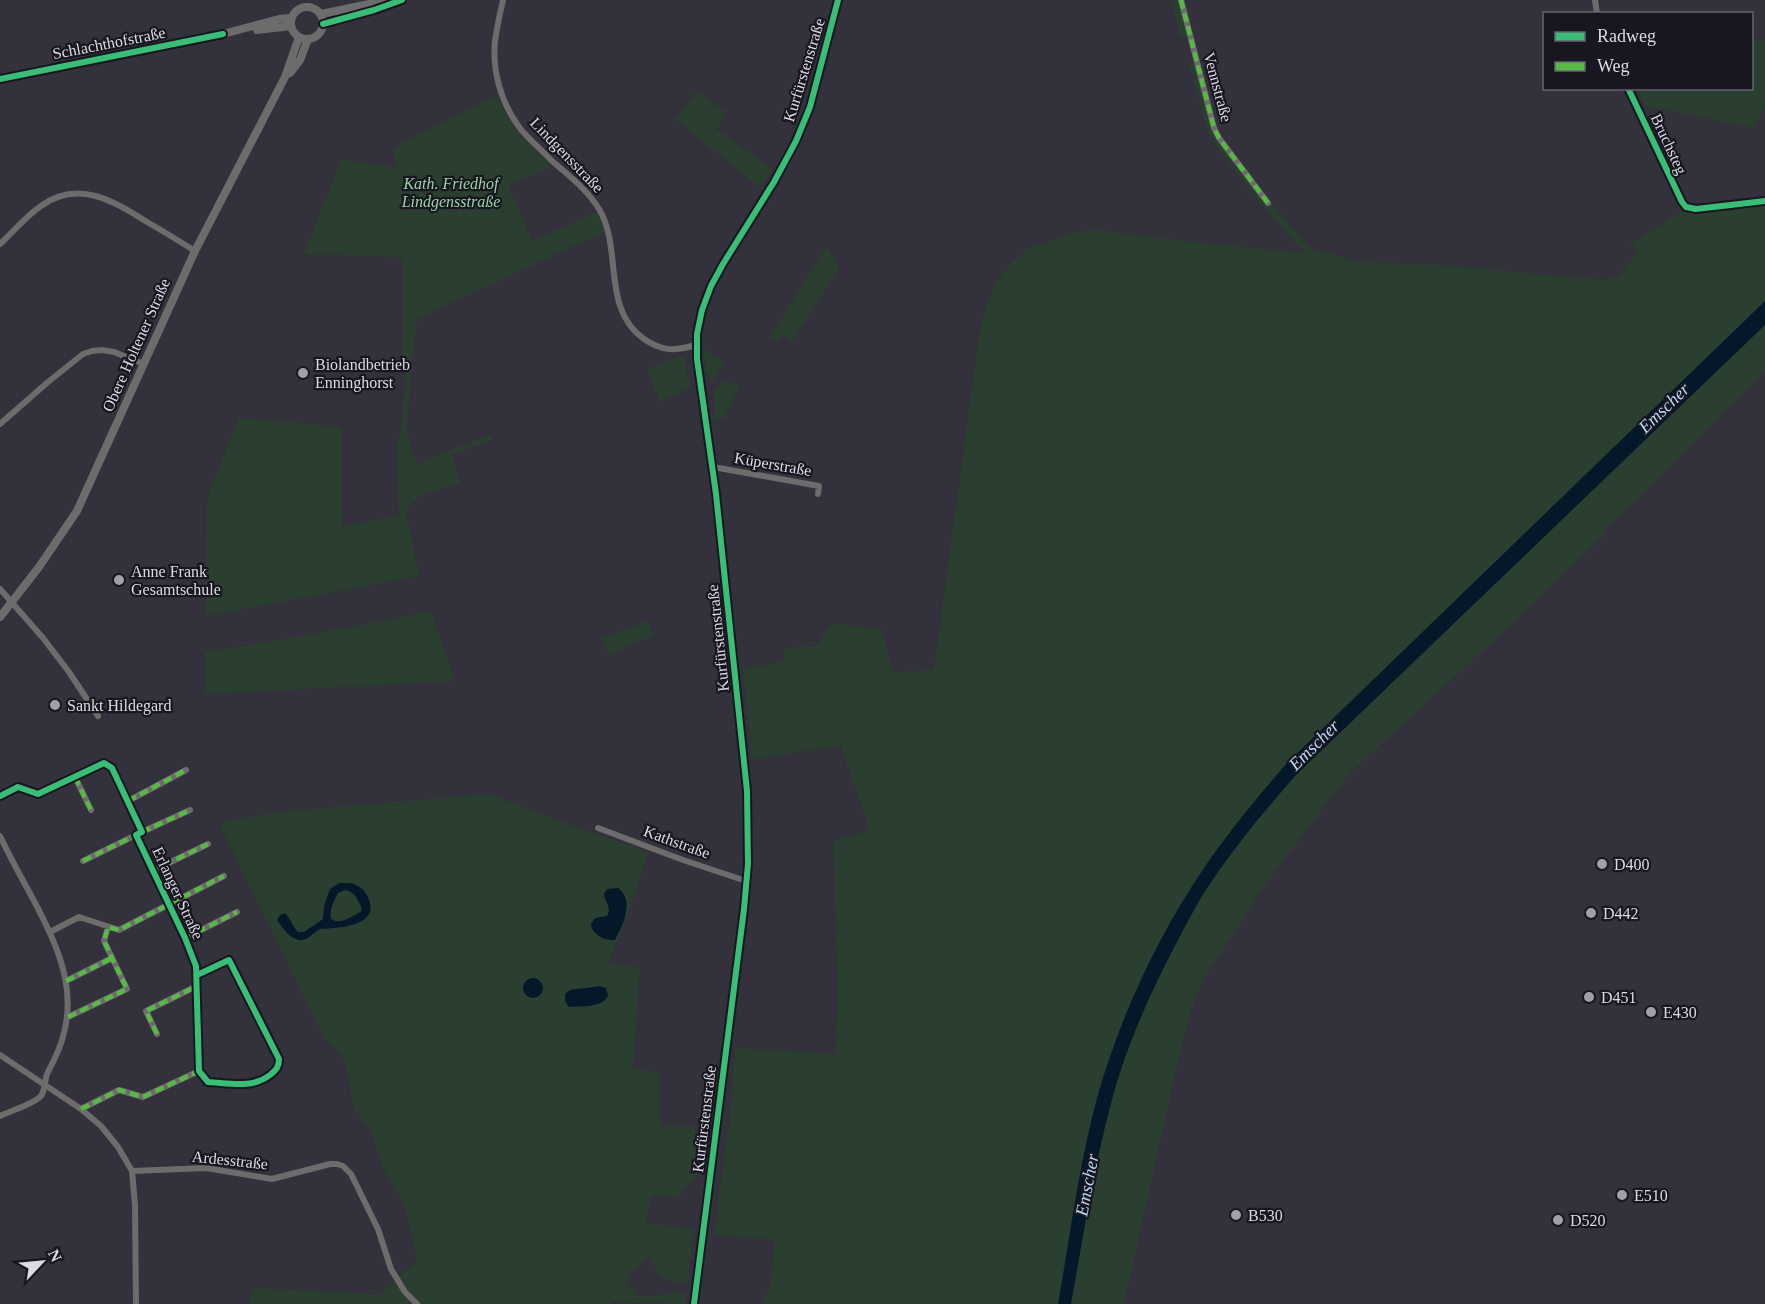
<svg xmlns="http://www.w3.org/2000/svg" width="1765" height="1304" font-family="Georgia,serif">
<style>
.green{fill:#2b3f31}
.water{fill:#05182a;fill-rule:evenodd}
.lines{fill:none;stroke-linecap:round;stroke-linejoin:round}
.minor{stroke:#6e6b6c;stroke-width:6}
.tertiary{stroke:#6e6b6c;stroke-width:8}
.secondary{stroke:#716d71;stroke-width:9}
.quiet{stroke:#58b947;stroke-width:4.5;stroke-dasharray:9 4.5;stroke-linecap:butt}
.cycleway-casing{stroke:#18171f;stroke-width:10}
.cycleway{stroke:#3abd76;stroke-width:6}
.poi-dot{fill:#a19faa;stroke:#18171f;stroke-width:2}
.labels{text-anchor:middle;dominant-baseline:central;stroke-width:4.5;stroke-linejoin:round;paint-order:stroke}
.street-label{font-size:16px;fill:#dcdae6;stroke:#18171f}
.park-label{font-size:16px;font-style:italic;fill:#98d6a8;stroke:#18171f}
.poi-label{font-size:16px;fill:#dcdae6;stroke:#18171f;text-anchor:start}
.water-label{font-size:18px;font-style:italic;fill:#b9d9f7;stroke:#18171f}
</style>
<rect width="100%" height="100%" fill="#33313b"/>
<path class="green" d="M1171 0H1180L1189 35 1181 38Z
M1752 38 1765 40V104L1755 128 1645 106 1637 89 1752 88Z
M1189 62 1196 64 1212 128 1270 201 1308 246 1315 251 1329 253 1354 262 1443 265 1602 280 1617 278 1639 250 1629 243 1641 238 1686 208 1765 203V371L1657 481 1609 525 1601 538 1527 610 1352 771 1267 882 1201 983 1190 1014 1180 1052 1124 1304H761L770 1287 775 1240 714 1235 730 1116 735 1048 835 1054 838 996 833 841 870 830 840 745 752 759 743 668 784 662V649L817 645 831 623 882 629 888 655 894 672 934 670 980 328 987 303 998 280 1010 264 1027 249 1073 233 1096 229 1158 238 1304 253 1262 205 1218 148 1205 124Z
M697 91 727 113 716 129 772 169 759 187 675 119Z
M497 96 513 127 552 166 509 186 532 241 597 212 602 223 604 232 417 319 410 383 407 427 411 447 417 464 491 434 493 439 452 455 460 483C442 489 416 493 406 511L419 576 206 616 207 498 239 418 341 427 342 526 399 516 397 446 401 432 405 372 402 371 403 263 399 257 304 254 342 159 397 168 393 148Z
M827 246 839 267 792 342 783 336 779 342 770 337Z
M704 349 725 362 711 384 705 367Z
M679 356 683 357 685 360 689 388 660 402 647 370Z
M725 381 740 386 724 418 715 420 714 391Z
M431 611 455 681 205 694V652L309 635Z
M648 621 653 636 608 655 602 638Z
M489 794 554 819 648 852 634 897 608 964 640 968 633 1069 660 1072V1126H694L698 1173 696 1178 678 1197 651 1196 646 1223 694 1229 687 1284 667 1280 661 1276 649 1256 631 1273 625 1285 636 1289 637 1295C643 1295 650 1296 657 1296 669 1295 675 1289 686 1295V1304L613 1301 612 1304H248L253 1288 380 1294 417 1261 405 1206 383 1169 371 1131 354 1109 345 1060 326 1040 220 826 225 821 277 812Z"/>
<path class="water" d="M1765 301V325L1296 775C1268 807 1240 840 1216 875 1201 896 1189 919 1177 942 1149 995 1125 1049 1110 1107 1093 1172 1083 1238 1071 1304H1058C1070 1236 1079 1165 1097 1098 1120 1017 1157 937 1204 868 1229 831 1257 798 1286 764Z
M339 883C346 883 353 882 358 886 368 891 376 910 366 918 354 928 334 928 320 929 316 931 312 935 308 938 295 946 283 929 277 920L280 915 285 913C291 919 292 926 298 932H304L323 919 324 906 330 889ZM345 890C356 893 358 899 362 910L360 912C351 917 341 925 331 919 329 910 334 901 338 893Z
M618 888C635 900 623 926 615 940 605 941 592 935 591 924L595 918 607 916C612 907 605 903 604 894L607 889Z
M523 988a10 10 0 1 1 20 0a10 10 0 1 1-20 0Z
M600 986 606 988 608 996C601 1008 582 1006 569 1007L565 1001V994L570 990Z"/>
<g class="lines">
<path class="minor" d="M503 0C500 13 497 27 495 41 492 71 501 102 519 127 528 139 541 149 551 160 568 175 587 189 599 209 623 249 601 309 644 339 663 352 675 351 696 345
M1181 0 1214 128 1219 138 1268 203
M1595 0 1597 14
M1628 88 1682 202 1686 207 1696 209 1765 201
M0 244C13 232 26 216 41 206 78 179 114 201 147 222 163 231 179 241 195 251
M0 424 48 382 83 354 92 351 102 350 114 352 144 364
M713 467 819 486 818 494
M0 589 43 638 69 672 98 716
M75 777 91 810
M0 796 18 787 38 794 104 763 112 768 142 832 136 835 185 938 196 966 199 1071 208 1082C229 1083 252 1089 270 1075 276 1070 279 1067 279 1059L229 960 197 975
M128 801 186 770
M598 828 683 860 746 881
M142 832 190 810
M0 836C10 857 21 877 32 897 61 952 84 1002 53 1062 51 1066 49 1070 47 1074 45 1080 45 1090 41 1096 34 1104 10 1111 0 1116
M83 861 136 835
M152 871 208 844
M50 932 79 917 119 930 224 876
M185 938 237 912
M66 981 112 958
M68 1017 127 989 104 941 108 927
M157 1034 146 1011 197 986
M0 1055 81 1109 101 1126 118 1147 132 1171 206 1168 272 1179 330 1164H337L343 1166 351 1174 378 1229 391 1269 405 1292 417 1304
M81 1109 119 1090 143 1097 199 1071
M132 1171 135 1205 136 1304"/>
<path class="tertiary" d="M291 23a16 16 0 1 1 32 0a16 16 0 1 1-32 0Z
M321 14 388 0
M323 24 374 10 402 0
M257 30 291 26
M290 73 300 60 308 39
M0 79 223 34 279 19 291 18
M0 617 39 567 77 511 195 251 285 77 299 37"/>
<path class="secondary" d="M694 1304 744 909 748 864 747 791 716 494 697 359V334L702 310 711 286 723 264 774 182 796 141 810 107 838 0"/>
<path class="quiet" d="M1181 0 1214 128 1219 138 1268 203
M75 777 91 810
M128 801 186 770
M142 832 190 810
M83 861 136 835
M152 871 208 844
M185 938 237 912
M66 981 112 958
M68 1017 127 989 104 941 108 927 119 930 224 876
M157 1034 146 1011 197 986
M81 1109 119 1090 143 1097 199 1071"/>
<defs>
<path id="cycleway" d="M323 24 374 10 402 0
M0 79 223 34
M1628 88 1682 202 1686 207 1696 209 1765 201
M0 796 18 787 38 794 104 763 112 768 142 832 136 835 185 938 196 966 199 1071 208 1082C229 1083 252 1089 270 1075 276 1070 279 1067 279 1059L229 960 197 975
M694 1304 744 909 748 864 747 791 716 494 697 359V334L702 310 711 286 723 264 774 182 796 141 810 107 838 0"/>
</defs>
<use href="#cycleway" class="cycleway-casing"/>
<use href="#cycleway" class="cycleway"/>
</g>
<g class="poi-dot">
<circle cx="303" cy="373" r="6"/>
<circle cx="119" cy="580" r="6"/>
<circle cx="55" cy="705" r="6"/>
<circle cx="1602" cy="864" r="6"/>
<circle cx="1591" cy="913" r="6"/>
<circle cx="1589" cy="997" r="6"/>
<circle cx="1651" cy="1012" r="6"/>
<circle cx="1622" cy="1195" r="6"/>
<circle cx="1236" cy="1215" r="6"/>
<circle cx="1558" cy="1220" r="6"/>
</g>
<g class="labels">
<g class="street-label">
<text transform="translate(109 43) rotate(-11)">Schlachthofstraße</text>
<text transform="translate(804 70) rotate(-73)">Kurfürstenstraße</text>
<text transform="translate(1218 87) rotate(75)">Vennstraße</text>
<text transform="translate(1669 144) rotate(65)">Bruchsteg</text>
<text transform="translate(567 155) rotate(46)">Lindgensstraße</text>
<text transform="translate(136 345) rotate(-66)">Obere Holtener Straße</text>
<text transform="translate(773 464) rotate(10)">Küperstraße</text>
<text transform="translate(718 638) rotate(-96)">Kurfürstenstraße</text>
<text transform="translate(677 842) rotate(20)">Kathstraße</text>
<text transform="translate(178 893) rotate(65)">Erlanger Straße</text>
<text transform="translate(704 1119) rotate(-83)">Kurfürstenstraße</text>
<text transform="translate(230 1160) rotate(6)">Ardesstraße</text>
</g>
<g class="park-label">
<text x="451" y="183">Kath. Friedhof<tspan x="451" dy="18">Lindgensstraße</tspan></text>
</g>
<g class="poi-label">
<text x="315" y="364">Biolandbetrieb<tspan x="315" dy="18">Enninghorst</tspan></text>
<text x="131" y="571">Anne Frank<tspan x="131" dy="18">Gesamtschule</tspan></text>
<text x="67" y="705">Sankt Hildegard</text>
<text x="1614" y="864">D400</text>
<text x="1603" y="913">D442</text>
<text x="1601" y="997">D451</text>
<text x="1663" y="1012">E430</text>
<text x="1634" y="1195">E510</text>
<text x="1248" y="1215">B530</text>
<text x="1570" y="1220">D520</text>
</g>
<g class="water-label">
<text transform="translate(1664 408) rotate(-44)">Emscher</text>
<text transform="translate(1314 745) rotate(-45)">Emscher</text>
<text transform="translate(1087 1185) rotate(-79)">Emscher</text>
</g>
</g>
<rect x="1543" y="12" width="210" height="78" fill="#18171f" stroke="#66656f" stroke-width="1.5"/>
<rect x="1555" y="32" width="30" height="9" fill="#3abd76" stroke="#66656f" stroke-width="1.5"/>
<text x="1597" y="42" font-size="18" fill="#dcdae6">Radweg</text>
<rect x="1555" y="62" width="30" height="9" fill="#58b947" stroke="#66656f" stroke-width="1.5"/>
<text x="1597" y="72" font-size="18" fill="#dcdae6">Weg</text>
<g transform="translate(42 1262) rotate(64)" stroke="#18171f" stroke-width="4.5" paint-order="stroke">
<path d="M0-4.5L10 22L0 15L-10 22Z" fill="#dcdae6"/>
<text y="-9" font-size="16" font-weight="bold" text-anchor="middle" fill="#dcdae6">N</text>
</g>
</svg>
